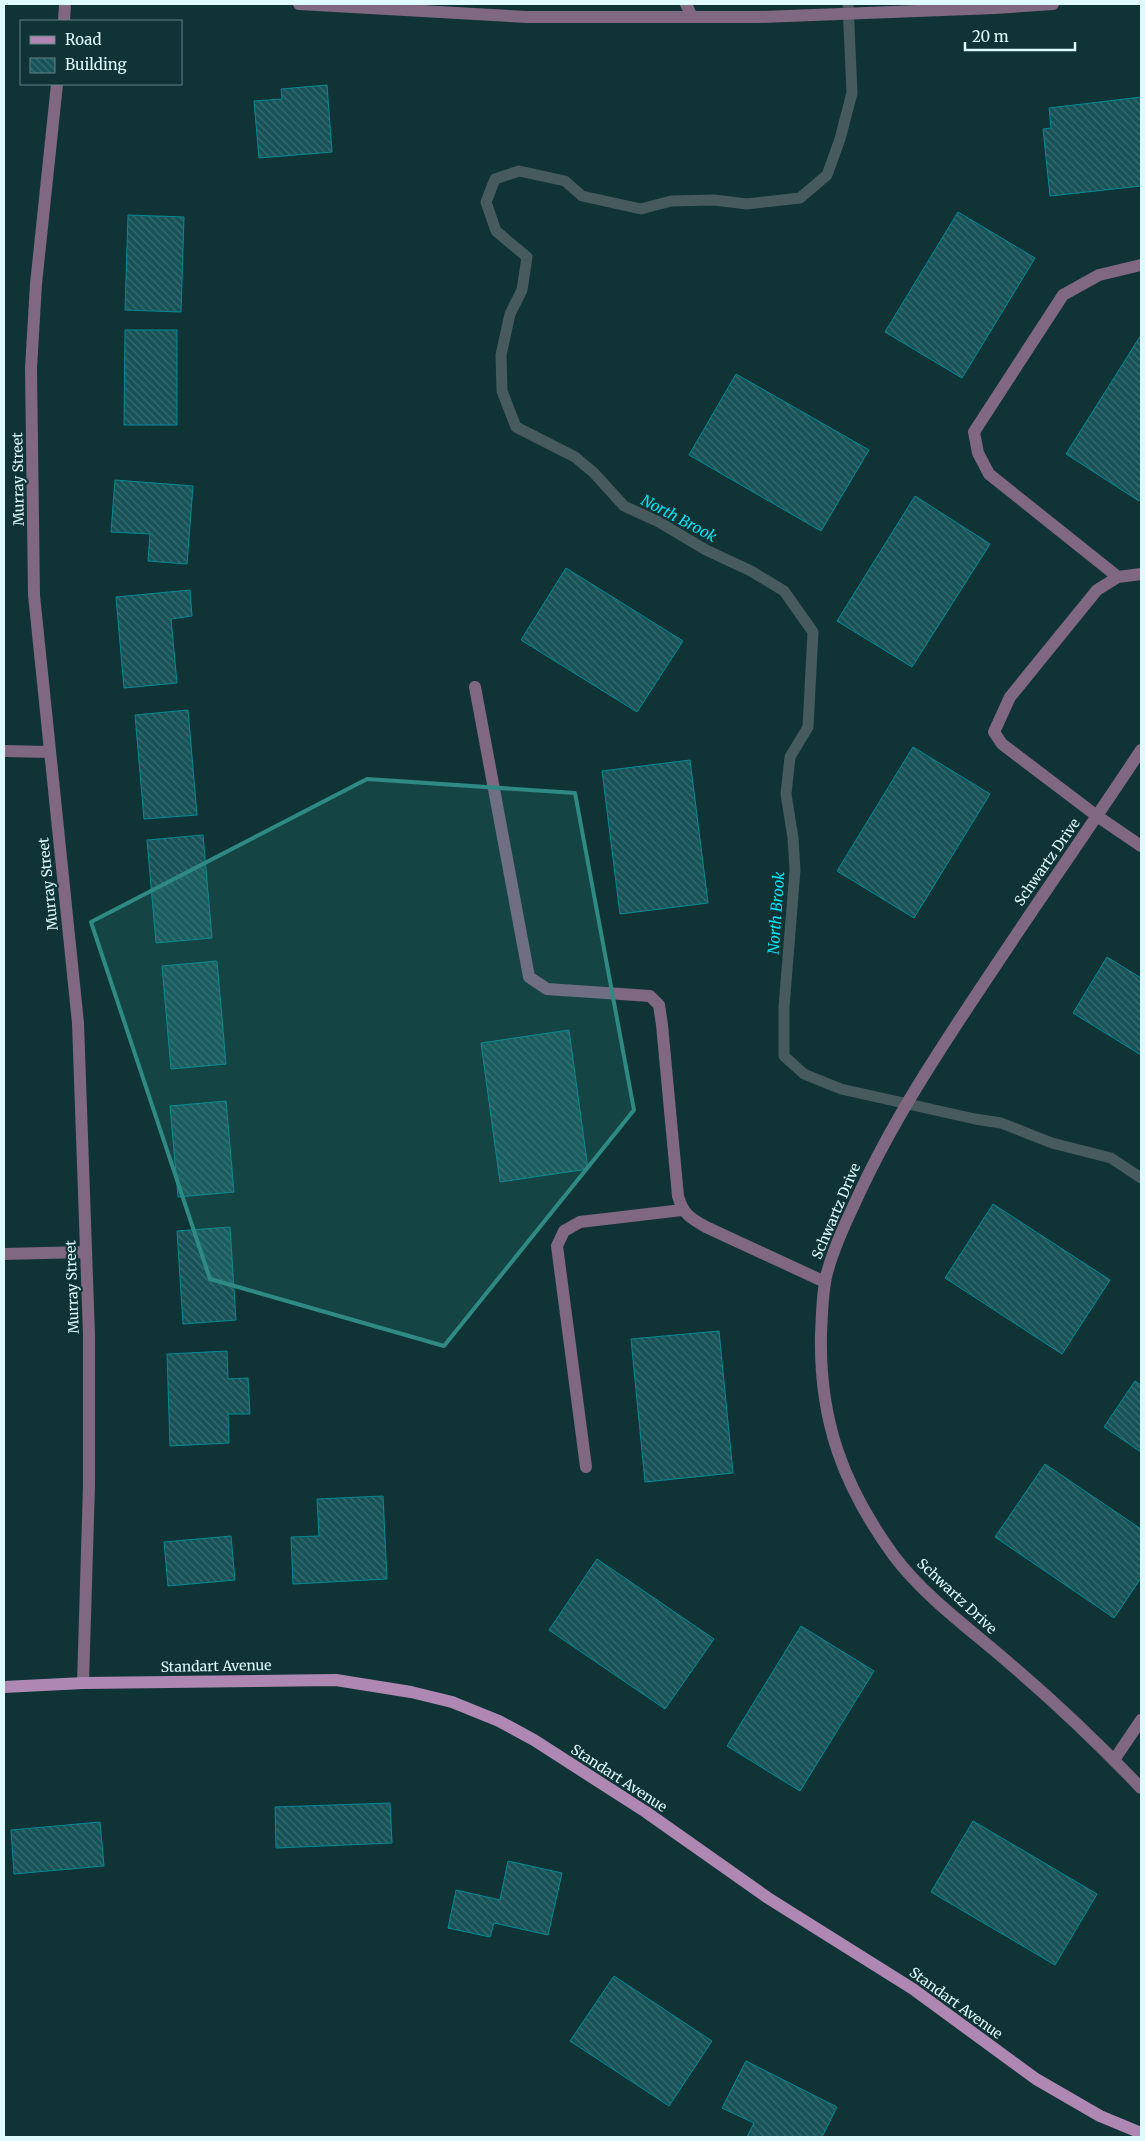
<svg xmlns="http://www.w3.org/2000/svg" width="1145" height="2141" font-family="Merriweather,serif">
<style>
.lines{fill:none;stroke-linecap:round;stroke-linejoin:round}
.stream{stroke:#475a5d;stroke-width:11}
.building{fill:url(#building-back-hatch);stroke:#008b95}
.lane{stroke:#806782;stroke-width:12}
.street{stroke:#806782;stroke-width:12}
.secondary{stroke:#ae87b2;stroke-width:12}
.marked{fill:#2e8a83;fill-opacity:0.2;stroke:#2e8a83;stroke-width:4;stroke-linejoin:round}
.labels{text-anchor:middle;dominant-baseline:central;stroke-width:4.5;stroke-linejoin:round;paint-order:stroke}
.street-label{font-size:14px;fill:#defafd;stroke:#103336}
.water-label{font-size:15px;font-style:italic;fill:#05e5f4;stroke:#103336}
</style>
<defs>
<pattern id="building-back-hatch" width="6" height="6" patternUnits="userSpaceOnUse" patternTransform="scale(1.25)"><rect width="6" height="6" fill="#175358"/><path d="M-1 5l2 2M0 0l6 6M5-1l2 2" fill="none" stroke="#386d71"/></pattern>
</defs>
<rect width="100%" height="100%" fill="#103336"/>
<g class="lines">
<path class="stream" d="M848 4 852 93 840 139 827 175 800 198 747 204 714 200 671 201 641 209 582 196 565 181 519 171 495 179 486 202 496 231 527 257 522 290 510 314 501 355 502 391 516 427 575 457 594 473 624 506 659 522 706 550 751 571 784 591 813 632 808 727 790 757 786 794 793 838 795 870 784 1007V1056L804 1074 841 1089 975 1119 1001 1123 1052 1143 1111 1158 1141 1178"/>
</g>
<path class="building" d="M327 85 332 152 259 158 254 101 282 99 281 89Z
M1141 97V186L1050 196 1043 129 1051 128 1049 108Z
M958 212 1035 258 962 378 885 332Z
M128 215 184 217 181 312 125 310Z
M125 330H177V425H124Z
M1141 335V497L1139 501 1066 454Z
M736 374 869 450 821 531 689 455Z
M115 480 193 486 187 564 148 561 150 534 111 532Z
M915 496 990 544 912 667 837 621Z
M566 568 683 641 637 712 521 640Z
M190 590 192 616 171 619 177 683 124 688 116 597Z
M188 710 197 815 144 819 135 715Z
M913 747 990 794 914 918 837 871Z
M690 760 708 903 620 914 602 771Z
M203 835 212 938 156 943 147 840Z
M1107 957 1141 978V1055L1073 1013Z
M217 961 226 1064 171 1069 162 966Z
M569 1030 588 1169 500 1182 481 1043Z
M226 1101 234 1192 178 1197 170 1106Z
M993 1204 1110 1280 1062 1354 945 1278Z
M230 1227 236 1320 183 1324 177 1231Z
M719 1331 733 1473 645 1482 631 1339Z
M227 1351 228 1379 248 1378 250 1414H228L229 1443 170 1446 167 1354Z
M1135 1381 1141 1385V1452L1104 1427Z
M1045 1464 1141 1529V1578L1114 1618 995 1537Z
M383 1496 387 1579 293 1584 291 1537 319 1536 317 1499Z
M231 1536 235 1580 168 1586 164 1542Z
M597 1559 714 1639 665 1709 549 1630Z
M801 1626 874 1671 800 1791 727 1746Z
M390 1803 392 1843 276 1848 275 1807Z
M973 1821 1097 1894 1055 1965 931 1892Z
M100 1822 104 1866 14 1874 11 1830Z
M508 1861 562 1873 548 1935 494 1923 490 1937 448 1928 456 1890 500 1900Z
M614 1976 712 2041 669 2106 570 2041Z
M746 2061 837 2107 822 2137H747L754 2123 722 2108Z"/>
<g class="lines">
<path class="lane" d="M686 4 692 17
M1118 577 989 474 978 453 974 432 1063 295 1099 275 1141 265
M475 687 529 977 547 989 650 996 659 1005 662 1025 678 1196C683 1214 690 1218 706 1227L825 1282
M1097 816 1002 744 994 732 1010 697 1097 590 1118 577 1141 574
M586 1467 557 1246 564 1231 580 1222 682 1210
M1114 1760 1141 1720"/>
<path class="street" d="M299 4 527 17H759L995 8 1053 4
M64 21 65 4
M57 84 36 284 31 368 34 595 78 1023 89 1335V1485L83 1683
M1141 750C1073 853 1001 954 935 1058 903 1108 877 1153 853 1207 842 1230 832 1252 826 1277 822 1296 822 1315 821 1334 819 1420 843 1486 894 1556 925 1597 970 1629 1009 1663 1055 1702 1099 1744 1141 1788
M4 751 49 752
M1097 816 1141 846
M4 1254 85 1252"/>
<path class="secondary" d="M4 1687 83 1683 336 1680 411 1692 452 1702 499 1721 534 1740 646 1812 768 1898 913 1989 1036 2079 1100 2116 1141 2133"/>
</g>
<path class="marked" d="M367 779 575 793 634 1110 444 1346 210 1279 91 922Z"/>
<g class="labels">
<g class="street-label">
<text transform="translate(18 479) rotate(-91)">Murray Street</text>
<text transform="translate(1047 862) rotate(-55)">Schwartz Drive</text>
<text transform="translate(48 884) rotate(-96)">Murray Street</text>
<text transform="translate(836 1211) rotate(-67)">Schwartz Drive</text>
<text transform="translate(72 1287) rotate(-92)">Murray Street</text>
<text transform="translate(957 1596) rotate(43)">Schwartz Drive</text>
<text transform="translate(216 1666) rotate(-1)">Standart Avenue</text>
<text transform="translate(619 1778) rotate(33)">Standart Avenue</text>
<text transform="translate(956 2003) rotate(36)">Standart Avenue</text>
</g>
<g class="water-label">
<text transform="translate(679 518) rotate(28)">North Brook</text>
<text transform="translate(776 913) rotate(-86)">North Brook</text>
</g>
</g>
<rect width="1145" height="2141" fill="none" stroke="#defafd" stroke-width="10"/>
<rect x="20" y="20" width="162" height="65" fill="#103336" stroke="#628386"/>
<rect x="30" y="36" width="25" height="8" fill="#ae87b2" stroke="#628386"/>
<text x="65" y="45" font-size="15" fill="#defafd">Road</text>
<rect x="30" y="58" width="25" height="15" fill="url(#building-back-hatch)" stroke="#628386"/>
<text x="65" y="70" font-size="15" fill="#defafd">Building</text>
<path d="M965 42v8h110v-8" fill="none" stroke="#defafd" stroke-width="2.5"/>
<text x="972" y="42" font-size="15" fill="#defafd" stroke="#103336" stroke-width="4" paint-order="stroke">20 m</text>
</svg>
